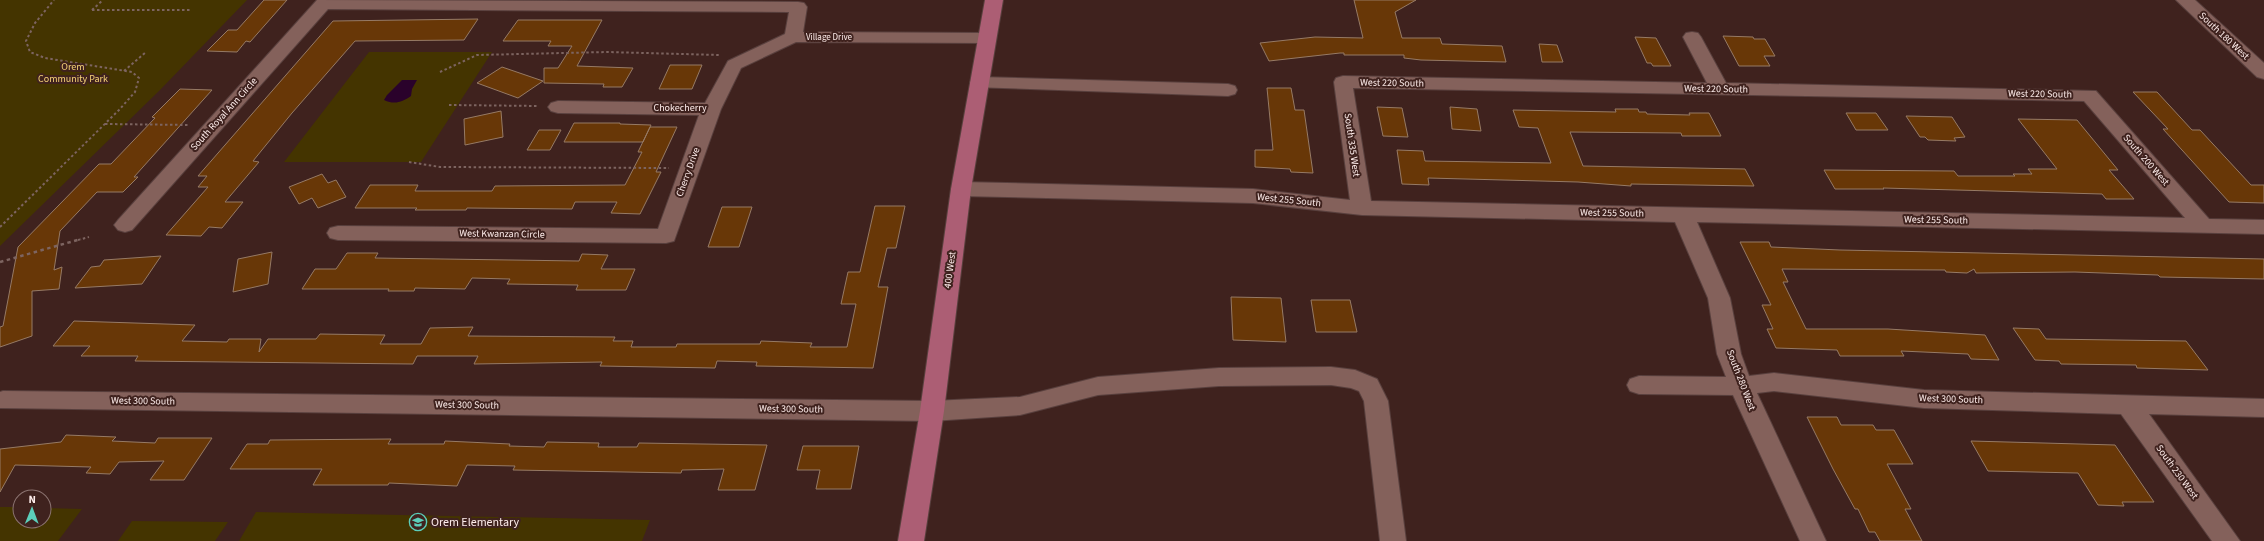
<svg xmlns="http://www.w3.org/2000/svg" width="2264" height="541" font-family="'Source Sans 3',sans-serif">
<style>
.green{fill:#443400}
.water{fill:#2a022b}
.building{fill:#683707;stroke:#967a65}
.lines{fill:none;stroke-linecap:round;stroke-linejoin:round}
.minor-casing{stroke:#59403e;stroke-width:2}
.major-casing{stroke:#59403e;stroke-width:2}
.path-far1{stroke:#7d6460;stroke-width:2;stroke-dasharray:2.5 2.5;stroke-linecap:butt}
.path{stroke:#7d6460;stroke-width:2.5;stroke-dasharray:3.5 3.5;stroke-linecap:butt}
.minor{fill:#84615b;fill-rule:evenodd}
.major{fill:#ac5e74;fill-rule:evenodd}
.labels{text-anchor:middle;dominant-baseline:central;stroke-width:4;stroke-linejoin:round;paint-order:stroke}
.far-street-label{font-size:9px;fill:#feedeb;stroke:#3f221e}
.street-label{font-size:10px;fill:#feedeb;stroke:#3f221e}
.park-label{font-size:10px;fill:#f6d377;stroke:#3f221e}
.near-poi-label{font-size:12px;fill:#feedeb;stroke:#3f221e;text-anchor:start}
</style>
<rect width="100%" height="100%" fill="#3f221e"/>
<path class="green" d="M0 0H247L160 90 0 246Z
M369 52H492L421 162H284Z
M0 507H20V521H44V508L82 509 58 541H0Z
M256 512 650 520 642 541H239Z
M132 521 228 522 215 541H118Z"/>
<path class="water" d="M402 80H417L412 89 411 96C402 102 395 105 384 100L387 95Z"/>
<path class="building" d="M264 0H287L250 42 246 41 237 52 207 51 228 30H237Z
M1354 0H1416L1395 12 1402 38H1440L1442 44 1502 46 1506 62 1421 60 1404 58V55H1344V53H1340L1269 61 1260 43 1315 37 1363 38Z
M478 19 464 40 355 41 292 113 253 161 259 162 225 202H243L222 228 209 227 201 236 166 235 208 187H198L207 176H198L333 21Z
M518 20H602L577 66 633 68 622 87H603L604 84 544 83V68H558L572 46H548L551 41H503Z
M1723 36 1753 37 1754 39H1765L1775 56H1764L1770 66H1739Z
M1635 37 1656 38 1671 66H1653L1651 63H1647Z
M1539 44 1557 45 1563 62H1542Z
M670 65H702L692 89H659Z
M502 67 543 81 518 98 477 83Z
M1267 88H1291L1295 110H1304L1313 173 1291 172 1290 169 1255 167V150H1273Z
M180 89 212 90 134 177H138L123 192H97L60 231 54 270 62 267 59 289 32 291V336L0 347V327L3 326 18 247 99 164H111L155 118 152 117Z
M2133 92H2157L2192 130H2200L2251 185H2264V203L2229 202 2163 129H2168Z
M1377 107 1402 108 1408 137 1383 136Z
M1450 107 1477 109 1481 131 1452 129Z
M1615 109H1638L1639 112H1646L1647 114 1690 115 1689 113H1709L1721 136H1682L1681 133 1570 132 1583 166 1745 169 1754 186 1631 184V186L1578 182 1428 178 1429 185 1402 184 1397 150 1423 151 1425 161 1551 163 1538 128 1519 127 1513 110 1616 112Z
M501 111 503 137 465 145 464 119Z
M1846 113H1876L1888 130H1856Z
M1906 116 1952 117 1965 137 1954 138 1956 141 1928 140 1925 137H1920Z
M2018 119 2077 120 2118 170H2109L2134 199H2106L2102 194 1883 188 1884 189H1835L1824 170 1954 171 1958 176H2015L2013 174H2032L2028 169H2057Z
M574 123H620V124L651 125 643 142H564Z
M650 127H677L656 172H661L640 214 611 213 617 202H575L572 209 467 208 466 210H415L417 208H355L370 185H418L415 191H492L495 186 625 185 642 152H638Z
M539 130H561L550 150H527Z
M322 174 328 183 336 180 346 197 318 208 312 198 299 204 289 187Z
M875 206H905L896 248H887L878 287H888L873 368 756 366 757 362 717 361 715 368 600 366 602 362 474 364 478 356H417L413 364 135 361 138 356H81L90 346H53L74 321 195 325 182 341 227 342 229 339H261L259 352 268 339H316L320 334 385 335 380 344H421L430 328 473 327 468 336 615 337 613 341H633L631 347H676L677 344H760L761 341 812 343 810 347H847L856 304H841L848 272H860Z
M722 207H752L739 247H708Z
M1740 242H1769L1771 247 1840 250 2264 259V279L2160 277 2158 275 2075 272 1976 273 1974 269 1967 273 1946 272 1945 270 1782 269 1788 282H1783L1806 329H1888L1985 335 1999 360 1971 359 1968 354 1901 351 1904 356H1840L1837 350 1776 348 1767 329H1773L1762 305H1771Z
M272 252 268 284 233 292 238 259Z
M347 253H378L375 258 579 261 582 254 608 255 601 269H635L626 290H576L578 285 507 284 510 279 472 278 465 289 415 288 414 291H388L389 289H302L315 269H336Z
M161 256 142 284 75 288 91 267 100 266 104 260Z
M1231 297 1281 298 1286 342 1233 340Z
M1311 300H1350L1357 332H1316Z
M2013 328 2039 329 2046 339 2186 341 2208 370 2137 368 2136 365 2061 364 2059 361 2035 360Z
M1807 417H1837L1841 425H1873L1876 430H1894L1913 464H1887L1911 509H1905L1922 541H1880L1875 532H1869L1858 509H1855L1833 469Z
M66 435 116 437 112 441 155 443 158 438H212L184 480H150L164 461 119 462 110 474 86 473 91 467 15 465 0 492V449L61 442Z
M391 439 388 444H444L445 441 510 444 509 446 544 447 547 442 599 443 598 447H637L639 443 767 445 755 490H718L724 469 682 470 681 473 513 470 515 466 467 465 457 486 389 483 388 485H313L322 469H230L247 444H268L270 440Z
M1971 441 2115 445 2154 502H2122L2124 506 2098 505 2078 473 1988 471Z
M803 446H859L851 489H816L820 470H797Z"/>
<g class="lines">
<defs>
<path id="minor" d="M317 0 798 2 804 3 807 7 803 32 987 33 993 34 996 38 993 42 987 43 796 42 741 68 721 109 674 241 666 243 338 240 330 238 327 233 330 228 338 226 658 229 699 115 558 113 551 111 548 107 551 103 558 101 705 103 728 61 785 34 789 12 328 9 132 230 125 232 118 230 114 225 118 220Z
M2176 0H2195L2264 63V79L2257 77Z
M1692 32 1698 33 1701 37 1726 83 2096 91 2209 219 2264 220V234L1697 222 1730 298 1741 354 1749 376 1774 373 1924 390 2264 399V417L2149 414 2240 541H2212L2121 414 1924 408 1774 391 1757 393 1826 541H1800L1733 395 1639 394 1630 391 1627 385 1630 379 1639 376 1726 377 1717 354 1708 298 1675 222 1362 215 1253 203 961 196 954 194 951 189 954 184 961 182 1253 189 1350 200 1334 82 1336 78 1343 76 1707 83 1683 37 1686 33ZM1353 88 2084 101 2185 218 1371 201Z
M979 77 1228 84 1235 86 1237 90 1235 94 1228 96 972 87 970 83 972 79Z
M1331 367 1355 370 1377 379 1388 401 1406 541H1380L1364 401 1359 391 1351 388 1331 385 1219 386 1098 395 1020 415 932 421 0 408V392L3 391 932 401 1020 397 1098 377 1219 368Z"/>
<path id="major" d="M985 0H1003L971 189 944 411 924 541H898L920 411 951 189Z"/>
</defs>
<use href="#minor" class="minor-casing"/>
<use href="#major" class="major-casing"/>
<path class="path-far1" d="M92 10H191
M92 10 103 0
M124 71 146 52
M440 72 477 55 607 52 719 55
M449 105 539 106
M105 124 190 125
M409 162 440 167 669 168
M0 227 119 110 135 92 139 78 132 72 45 58 30 52 26 41 35 23 54 0
M78 240 89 237"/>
<path class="path" d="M0 262 81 239"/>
<use href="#minor" class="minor"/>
<use href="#major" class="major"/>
</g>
<defs>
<symbol id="school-ring" viewBox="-11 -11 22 22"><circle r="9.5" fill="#3f221e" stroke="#5cceba" stroke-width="1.5"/><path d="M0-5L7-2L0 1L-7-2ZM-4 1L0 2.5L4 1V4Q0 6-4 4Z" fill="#5cceba"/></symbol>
</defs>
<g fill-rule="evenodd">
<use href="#school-ring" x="408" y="512" width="20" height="20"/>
</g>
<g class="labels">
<g class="far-street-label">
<text x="829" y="37">Village Drive</text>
</g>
<g class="street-label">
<text transform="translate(2224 36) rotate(43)">South 180 West</text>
<text transform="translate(1392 83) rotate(1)">West 220 South</text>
<text transform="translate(1716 89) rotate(1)">West 220 South</text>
<text transform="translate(2040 94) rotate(1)">West 220 South</text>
<text x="680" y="108">Chokecherry</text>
<text transform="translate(224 114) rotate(-48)">South Royal Ann Circle</text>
<text transform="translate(1352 145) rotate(82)">South 335 West</text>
<text transform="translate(2146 160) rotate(49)">South 200 West</text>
<text transform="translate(688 172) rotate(-70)">Cherry Drive</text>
<text transform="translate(1289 200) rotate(6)">West 255 South</text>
<text transform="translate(1612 213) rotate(1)">West 255 South</text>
<text transform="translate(1936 220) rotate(1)">West 255 South</text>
<text transform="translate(502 234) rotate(1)">West Kwanzan Circle</text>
<text transform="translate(950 270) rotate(-82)">400 West</text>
<text transform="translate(1741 380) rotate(69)">South 280 West</text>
<text transform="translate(1951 399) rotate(2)">West 300 South</text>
<text transform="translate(143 401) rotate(1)">West 300 South</text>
<text transform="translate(467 405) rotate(1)">West 300 South</text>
<text transform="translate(791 409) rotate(1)">West 300 South</text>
<text transform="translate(2177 472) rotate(54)">South 230 West</text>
</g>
<g class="park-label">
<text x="73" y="67">Orem<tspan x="73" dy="12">Community Park</tspan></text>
</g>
<g class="near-poi-label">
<text x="431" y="522">Orem Elementary</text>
</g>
</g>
<g transform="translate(32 509) rotate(1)"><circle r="19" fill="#3f221e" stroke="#8b7370"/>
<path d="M0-3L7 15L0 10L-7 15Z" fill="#5cceba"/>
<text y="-6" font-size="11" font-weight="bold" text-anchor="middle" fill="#feedeb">N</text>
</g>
</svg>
